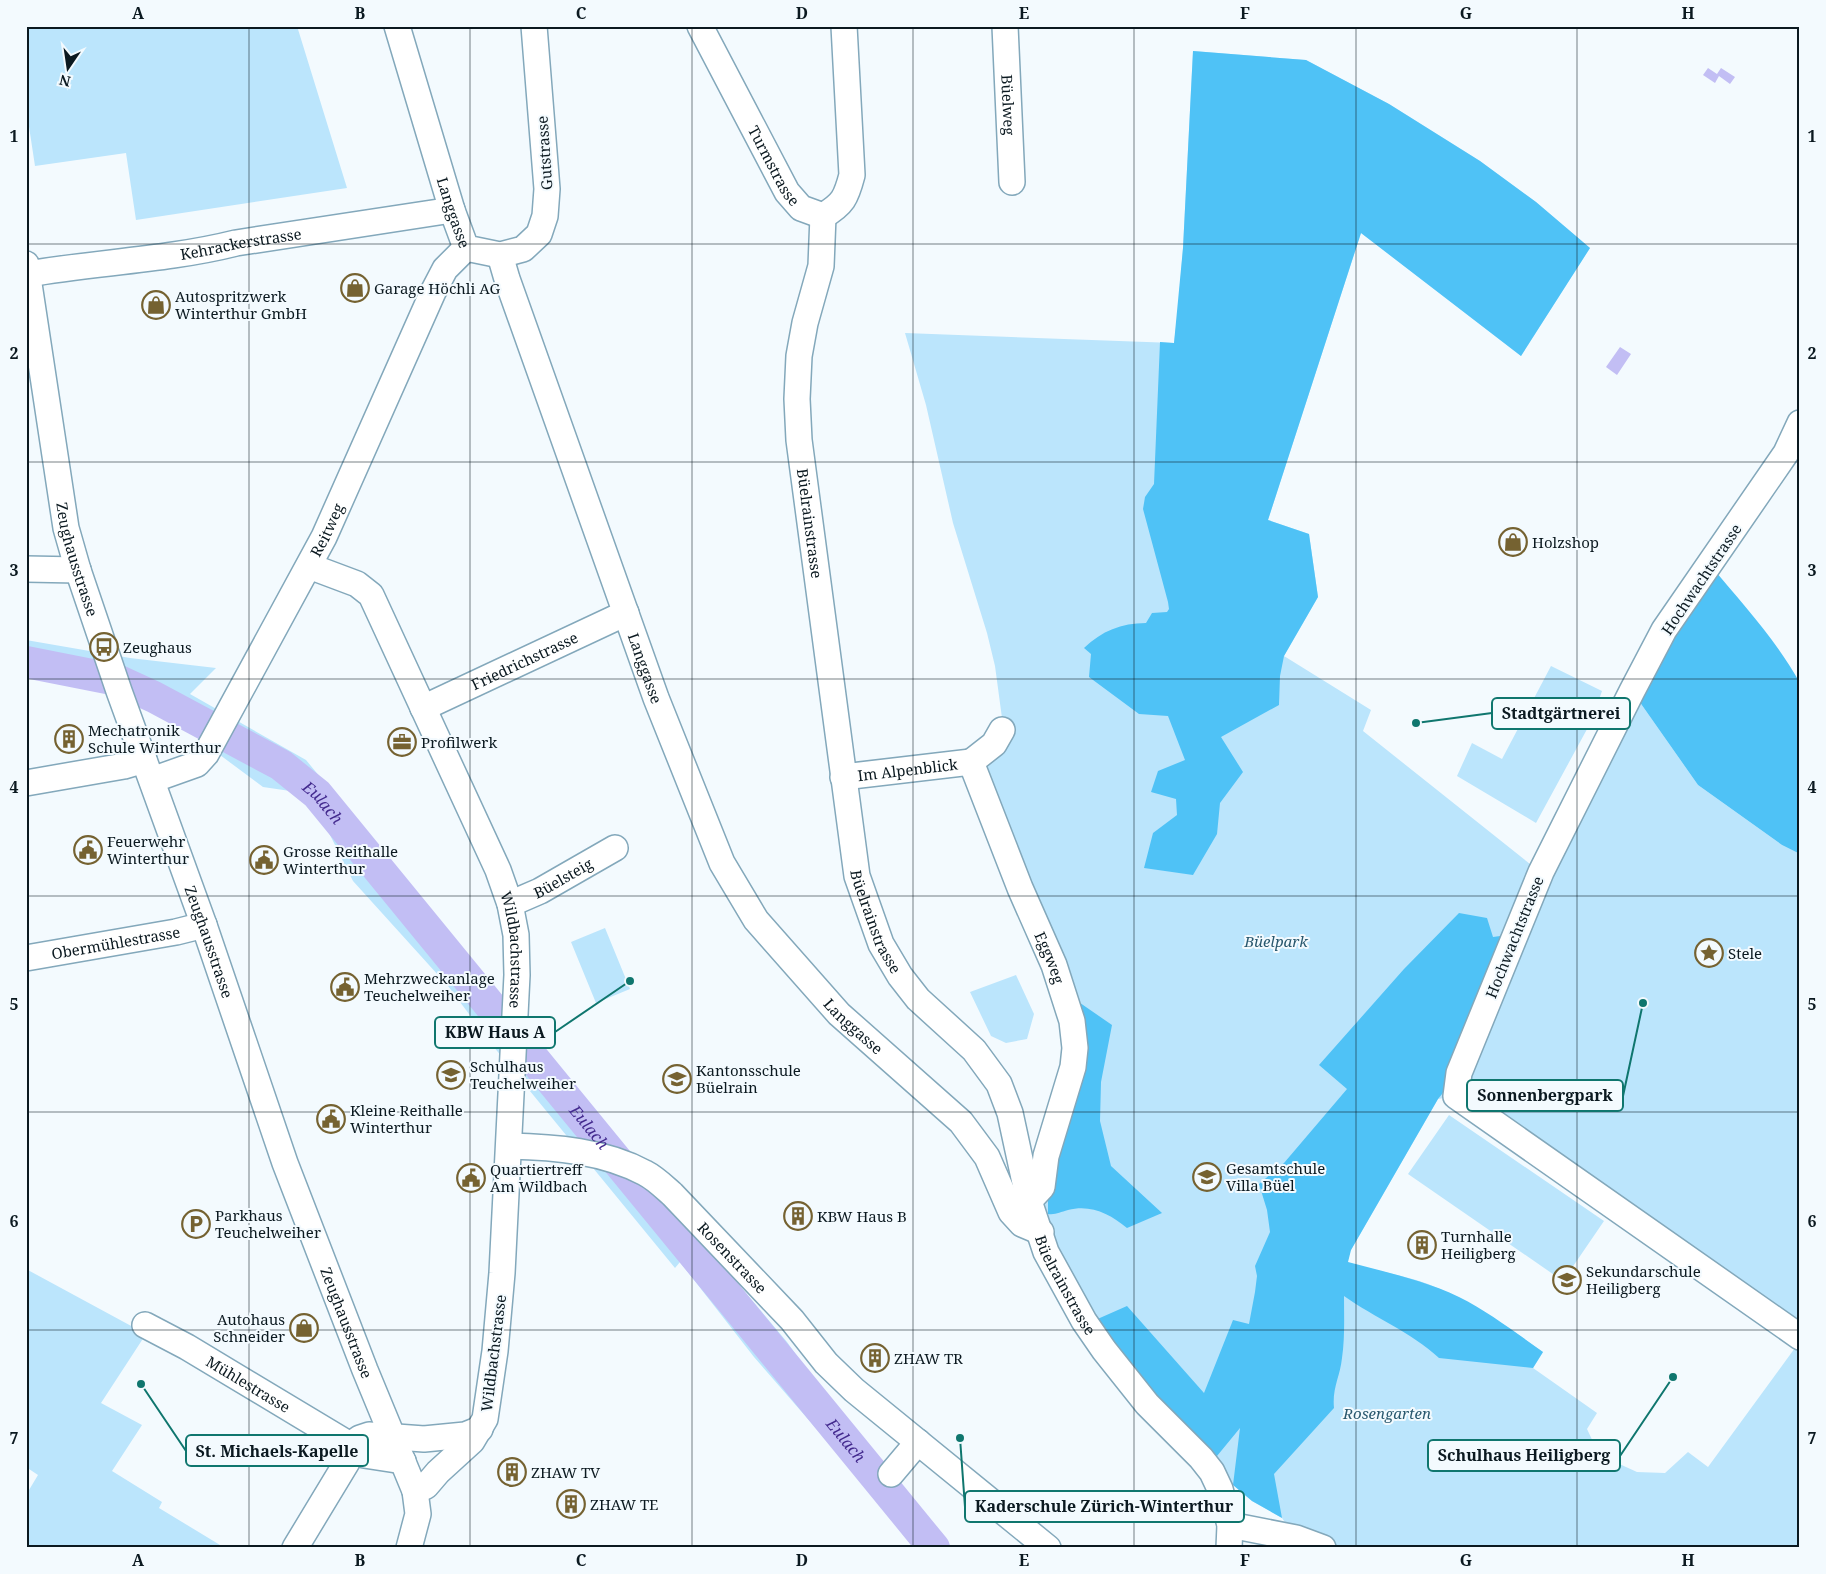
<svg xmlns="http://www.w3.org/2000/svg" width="1826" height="1574" font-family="'Noto Serif',serif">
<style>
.green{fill:#bbe5fc}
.forest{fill:#4fc2f6}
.water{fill:#c2bef4}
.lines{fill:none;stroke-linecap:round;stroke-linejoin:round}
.river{stroke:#c2bef4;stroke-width:32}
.minor-casing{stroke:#83a8bb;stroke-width:28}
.minor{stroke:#fff;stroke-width:25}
.grid{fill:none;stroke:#0b1920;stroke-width:1;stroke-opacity:0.55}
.labels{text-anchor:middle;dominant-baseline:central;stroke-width:4;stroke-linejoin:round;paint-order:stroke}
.street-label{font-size:15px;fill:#0b1920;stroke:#f3fafe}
.poi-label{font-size:15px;fill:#0b1920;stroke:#f3fafe;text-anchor:start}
.park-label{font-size:15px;font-style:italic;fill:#29586e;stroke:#f3fafe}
.water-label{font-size:16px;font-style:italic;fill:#432a8e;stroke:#f3fafe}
.leader{fill:none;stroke:#0f766e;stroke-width:2}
.callout-dot{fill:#0f766e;stroke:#f3fafe;stroke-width:2}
.callout{fill:#f3fafe;stroke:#0f766e;stroke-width:2}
.callout-label{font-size:16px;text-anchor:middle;font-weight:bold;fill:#0b1920}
.neatline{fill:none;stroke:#0b1920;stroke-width:2}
.grid-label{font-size:16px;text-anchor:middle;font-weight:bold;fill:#0b1920}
</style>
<rect width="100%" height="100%" fill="#f3fafe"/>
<path class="green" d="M26 26H297L347 188 136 220 126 153 35 166 26 107Z
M1193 51 1306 60 1389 104 1480 161 1536 202 1590 248 1521 356 1361 233 1268 520 1309 534 1318 597 1284 656 1371 710 1363 731 1540 872 1632 691 1698 785 1782 845 1800 854V1326L1456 1096 1438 1099 1351 1250 1343 1261C1370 1270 1400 1274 1428 1284 1470 1300 1506 1326 1543 1352L1533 1368 1597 1413 1587 1429 1596 1448 1615 1462 1637 1472 1665 1473 1688 1452 1708 1467 1800 1341V1548H1323L1296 1538 1282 1518 1252 1501 1201 1458 1104 1350 1029 1201 1075 1048 971 762 1002 718 995 666 987 633 953 523 926 405 905 333 1174 343 1178 311 1183 248Z
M26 640 130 658 216 668 190 694 306 760 515 1013 633 1158 787 1342 802 1363 952 1548H924L884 1499 880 1502 754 1357 680 1262 675 1268 493 1046 448 986 353 881 316 807 297 792 263 787 220 755 213 741 119 691 26 675Z
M1551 666 1602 691 1592 720 1536 823 1457 776 1472 743 1502 759Z
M605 928 630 989 596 1003 571 942Z
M1016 975 1034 1014 1027 1039 1006 1043 991 1036 970 992Z
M1449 1115 1604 1221 1563 1281 1408 1174Z
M26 1269 146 1334 101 1403 142 1425 112 1471 162 1502 159 1508 225 1548H26V1495L38 1475 26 1467Z"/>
<path class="forest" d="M1193 51 1306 60 1389 104 1480 161 1536 202 1590 248 1521 356 1361 233 1268 520 1309 534 1318 597 1284 656 1280 676 1279 705 1221 737 1243 772 1220 803 1217 834 1193 875 1144 868 1153 833 1177 815 1176 799 1151 792 1158 771 1185 760 1168 716 1139 714 1089 677 1091 654 1084 648C1102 631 1121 623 1146 623L1152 613 1167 612 1169 609 1168 602 1143 509 1145 497 1154 484 1160 342 1174 343 1183 248Z
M1710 565C1742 603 1776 640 1800 683V854L1782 845 1698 785 1632 691Z
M1459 913 1487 918 1493 937 1515 934 1459 1073 1438 1099 1351 1250 1348 1262C1385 1272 1424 1280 1459 1297 1489 1312 1516 1333 1543 1352L1533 1368 1439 1358C1411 1332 1375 1318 1344 1296 1344 1316 1345 1338 1342 1358 1340 1377 1332 1388 1334 1408L1274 1474 1282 1518 1252 1501 1233 1485 1240 1428 1217 1456 1201 1458 1093 1321 1127 1306 1204 1393 1233 1320 1249 1324 1255 1292 1257 1276 1255 1266 1270 1232 1267 1210 1259 1184 1284 1163 1347 1089 1319 1065 1404 969Z
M1070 996 1112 1025 1101 1082 1100 1121 1111 1166 1162 1213 1127 1228C1110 1214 1091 1204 1068 1210 1060 1212 1056 1215 1048 1214V1200Z"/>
<path class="water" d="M1708 68 1717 74 1721 68 1735 77 1730 84 1719 76 1715 83 1703 75Z
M1620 347 1631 354 1617 375 1606 367Z"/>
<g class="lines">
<path class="river" id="s1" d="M26 662 117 680 154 697 281 765 317 794C522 1046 729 1296 934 1548"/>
<defs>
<g id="minor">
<path id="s2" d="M397 26 452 210 466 248 500 255 523 249 539 234 545 216 547 189 534 26"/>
<path id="s3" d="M700 26 787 192 801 208 823 216"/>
<path id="s4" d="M1005 26 1012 182"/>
<path id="s5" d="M823 216 821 266 805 323 799 356 797 399 799 440 857 876 881 944 900 976 918 999 974 1050 999 1084 1010 1113 1029 1201 1046 1252 1084 1321 1104 1350 1147 1404 1201 1458 1212 1472 1220 1489 1230 1525 1229 1548"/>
<path d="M823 216C843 204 846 198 852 175L844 26"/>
<path id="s6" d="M500 255 507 279 656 698 722 863 756 920 839 1014 961 1122 987 1157 1011 1212 1022 1224 1041 1232"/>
<path id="s7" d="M26 264 66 528 78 570 119 691 204 925 285 1163 365 1370 415 1491 418 1514 409 1548"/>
<path id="s8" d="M28 274C97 262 168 260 236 243L452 210"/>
<path d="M1800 423 1786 453 1664 630 1632 691 1541 872 1459 1073 1456 1096 1800 1337"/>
<path id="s9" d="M309 566 357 584 371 595 498 870 510 904 516 935 517 975 502 1273 495 1351 485 1419 472 1441 438 1472 426 1486 415 1491"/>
<path d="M26 569 78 570"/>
<path id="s10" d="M423 708 626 613"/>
<path id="s11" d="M971 762 1020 888 1054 965 1072 1021 1075 1048 1073 1067 1046 1156 1042 1187 1029 1201"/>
<path d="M971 762 994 744 1002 730"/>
<path id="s12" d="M843 777 971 762"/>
<path id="s13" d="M152 780 197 764 206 754 324 537 433 292 445 269 466 248"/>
<path d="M26 783 124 766 144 760"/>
<path id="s14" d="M510 904 540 891 615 848"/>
<path id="s15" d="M26 958 176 932 204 925"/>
<path id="s16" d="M509 1146C555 1147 604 1151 645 1173 655 1178 664 1187 672 1194L792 1320 826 1363 854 1390 1048 1548"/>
<path id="s17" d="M145 1325 187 1347 350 1445 364 1455 403 1461"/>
<path d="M350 1445 360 1438 369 1435 424 1439 465 1435 480 1429"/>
<path d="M891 1474 918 1442"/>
<path d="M1230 1525 1296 1538 1323 1548"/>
<path d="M295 1548 347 1462 350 1445"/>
</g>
</defs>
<use href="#minor" class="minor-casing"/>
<use href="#minor" class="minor"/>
</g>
<path class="grid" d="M249 26V1548M470 26V1548M692 26V1548M913 26V1548M1134 26V1548M1356 26V1548M1577 26V1548M26 244H1800M26 462H1800M26 679H1800M26 896H1800M26 1112H1800M26 1330H1800"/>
<defs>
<symbol id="shop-ring" viewBox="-11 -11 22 22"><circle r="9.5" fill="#f3fafe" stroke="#756231" stroke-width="1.5"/><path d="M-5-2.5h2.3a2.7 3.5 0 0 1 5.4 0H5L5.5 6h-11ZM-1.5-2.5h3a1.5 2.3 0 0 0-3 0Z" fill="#756231"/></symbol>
<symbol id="bus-ring" viewBox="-11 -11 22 22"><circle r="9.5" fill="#f3fafe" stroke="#756231" stroke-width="1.5"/><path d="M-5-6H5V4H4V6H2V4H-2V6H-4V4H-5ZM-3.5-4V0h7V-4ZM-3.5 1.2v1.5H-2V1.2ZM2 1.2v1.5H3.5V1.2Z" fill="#756231"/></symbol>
<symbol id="building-ring" viewBox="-11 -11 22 22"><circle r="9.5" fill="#f3fafe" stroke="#756231" stroke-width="1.5"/><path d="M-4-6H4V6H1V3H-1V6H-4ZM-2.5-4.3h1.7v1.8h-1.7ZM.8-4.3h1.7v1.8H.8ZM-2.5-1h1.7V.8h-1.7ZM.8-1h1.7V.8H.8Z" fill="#756231"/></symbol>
<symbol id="office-ring" viewBox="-11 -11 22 22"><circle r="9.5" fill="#f3fafe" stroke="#756231" stroke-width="1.5"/><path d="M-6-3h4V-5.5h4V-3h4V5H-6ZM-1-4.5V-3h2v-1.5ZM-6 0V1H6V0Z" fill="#756231"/></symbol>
<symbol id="civic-ring" viewBox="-11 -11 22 22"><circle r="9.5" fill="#f3fafe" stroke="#756231" stroke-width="1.5"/><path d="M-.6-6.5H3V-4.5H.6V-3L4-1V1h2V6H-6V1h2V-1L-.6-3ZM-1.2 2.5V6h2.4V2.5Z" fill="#756231"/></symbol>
<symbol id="sight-ring" viewBox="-11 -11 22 22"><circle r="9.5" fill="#f3fafe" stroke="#756231" stroke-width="1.5"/><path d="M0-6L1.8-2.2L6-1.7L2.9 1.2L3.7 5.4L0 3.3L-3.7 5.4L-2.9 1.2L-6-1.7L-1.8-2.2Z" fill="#756231"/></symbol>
<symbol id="school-ring" viewBox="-11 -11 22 22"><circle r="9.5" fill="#f3fafe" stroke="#756231" stroke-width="1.5"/><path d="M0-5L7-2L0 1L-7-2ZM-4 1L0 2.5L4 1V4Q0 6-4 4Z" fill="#756231"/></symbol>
<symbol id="parking-ring" viewBox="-11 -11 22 22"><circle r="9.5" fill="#f3fafe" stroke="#756231" stroke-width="1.5"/><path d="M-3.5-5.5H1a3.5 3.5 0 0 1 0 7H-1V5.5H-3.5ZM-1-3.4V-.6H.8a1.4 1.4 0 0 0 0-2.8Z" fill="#756231"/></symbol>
</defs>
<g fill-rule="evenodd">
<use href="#shop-ring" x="339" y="272" width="32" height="32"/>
<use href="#shop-ring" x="140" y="289" width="32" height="32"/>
<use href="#shop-ring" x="1497" y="526" width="32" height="32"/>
<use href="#bus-ring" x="88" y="631" width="32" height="32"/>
<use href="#building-ring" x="53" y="723" width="32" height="32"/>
<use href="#office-ring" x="386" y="726" width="32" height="32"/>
<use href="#civic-ring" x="72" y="834" width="32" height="32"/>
<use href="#civic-ring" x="248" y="844" width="32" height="32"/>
<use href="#sight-ring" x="1693" y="937" width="32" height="32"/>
<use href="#civic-ring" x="329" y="971" width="32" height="32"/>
<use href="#school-ring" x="435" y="1059" width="32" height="32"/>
<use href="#school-ring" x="661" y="1063" width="32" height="32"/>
<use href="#civic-ring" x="315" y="1103" width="32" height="32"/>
<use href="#school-ring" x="1191" y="1161" width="32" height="32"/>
<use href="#civic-ring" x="455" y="1162" width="32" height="32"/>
<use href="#building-ring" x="782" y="1200" width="32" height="32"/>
<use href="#parking-ring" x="180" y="1208" width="32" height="32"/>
<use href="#building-ring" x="1406" y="1229" width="32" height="32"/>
<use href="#school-ring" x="1551" y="1264" width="32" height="32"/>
<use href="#shop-ring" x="288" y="1312" width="32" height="32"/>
<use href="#building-ring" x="859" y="1342" width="32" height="32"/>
<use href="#building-ring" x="496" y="1456" width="32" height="32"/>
<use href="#building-ring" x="555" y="1488" width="32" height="32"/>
</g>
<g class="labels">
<g class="street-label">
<text stroke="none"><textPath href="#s4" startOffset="79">Büelweg</textPath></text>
<text transform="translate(544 153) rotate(-94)">Gutstrasse</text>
<text stroke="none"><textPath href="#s3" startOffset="158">Turmstrasse</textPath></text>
<text stroke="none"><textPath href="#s2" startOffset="195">Langgasse</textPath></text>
<text stroke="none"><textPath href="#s8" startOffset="215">Kehrackerstrasse</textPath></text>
<text stroke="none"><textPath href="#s5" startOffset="311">Büelrainstrasse</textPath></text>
<text stroke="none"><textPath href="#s13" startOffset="316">Reitweg</textPath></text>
<text stroke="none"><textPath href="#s7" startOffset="300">Zeughausstrasse</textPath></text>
<text transform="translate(1701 579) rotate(-56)">Hochwachtstrasse</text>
<text stroke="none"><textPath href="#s10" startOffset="112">Friedrichstrasse</textPath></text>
<text stroke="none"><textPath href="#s6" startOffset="438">Langgasse</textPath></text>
<text stroke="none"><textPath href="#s12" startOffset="65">Im Alpenblick</textPath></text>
<text stroke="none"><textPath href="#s14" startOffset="59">Büelsteig</textPath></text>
<text stroke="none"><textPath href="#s5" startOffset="716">Büelrainstrasse</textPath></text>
<text transform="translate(1514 937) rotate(-68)">Hochwachtstrasse</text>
<text stroke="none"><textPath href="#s15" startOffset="91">Obermühlestrasse</textPath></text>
<text stroke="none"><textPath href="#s7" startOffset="705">Zeughausstrasse</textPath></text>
<text stroke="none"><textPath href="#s9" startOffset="454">Wildbachstrasse</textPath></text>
<text stroke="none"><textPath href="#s11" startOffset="211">Eggweg</textPath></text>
<text stroke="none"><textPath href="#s6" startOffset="858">Langgasse</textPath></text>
<text stroke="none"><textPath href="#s16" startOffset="262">Rosenstrasse</textPath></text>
<text stroke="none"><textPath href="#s5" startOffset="1136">Büelrainstrasse</textPath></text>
<text stroke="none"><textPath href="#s7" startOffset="1110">Zeughausstrasse</textPath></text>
<text transform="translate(493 1353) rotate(-83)">Wildbachstrasse</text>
<text stroke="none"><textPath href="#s17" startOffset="119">Mühlestrasse</textPath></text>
</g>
<g class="poi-label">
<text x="374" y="288">Garage Höchli AG</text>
<text x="175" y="296">Autospritzwerk<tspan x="175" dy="17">Winterthur GmbH</tspan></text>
<text x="1532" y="542">Holzshop</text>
<text x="123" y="647">Zeughaus</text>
<text x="88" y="730">Mechatronik<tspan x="88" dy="17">Schule Winterthur</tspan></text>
<text x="421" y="742">Profilwerk</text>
<text x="107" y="841">Feuerwehr<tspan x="107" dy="17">Winterthur</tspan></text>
<text x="283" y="851">Grosse Reithalle<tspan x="283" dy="17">Winterthur</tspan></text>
<text x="1728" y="953">Stele</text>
<text x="364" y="978">Mehrzweckanlage<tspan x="364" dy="17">Teuchelweiher</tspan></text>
<text x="470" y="1066">Schulhaus<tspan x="470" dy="17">Teuchelweiher</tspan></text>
<text x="696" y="1070">Kantonsschule<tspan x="696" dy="17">Büelrain</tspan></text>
<text x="350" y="1110">Kleine Reithalle<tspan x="350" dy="17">Winterthur</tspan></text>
<text x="1226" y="1168">Gesamtschule<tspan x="1226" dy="17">Villa Büel</tspan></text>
<text x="490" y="1169">Quartiertreff<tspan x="490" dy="17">Am Wildbach</tspan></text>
<text x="215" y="1215">Parkhaus<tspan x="215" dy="17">Teuchelweiher</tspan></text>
<text x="817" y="1216">KBW Haus B</text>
<text x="1441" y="1236">Turnhalle<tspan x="1441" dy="17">Heiligberg</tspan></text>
<text x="1586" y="1271">Sekundarschule<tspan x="1586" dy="17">Heiligberg</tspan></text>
<text x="285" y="1319" text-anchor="end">Autohaus<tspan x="285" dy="17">Schneider</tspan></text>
<text x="894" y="1358">ZHAW TR</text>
<text x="531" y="1472">ZHAW TV</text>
<text x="590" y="1504">ZHAW TE</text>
</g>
<g class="park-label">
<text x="1276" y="941">Büelpark</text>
<text x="1387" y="1413">Rosengarten</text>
</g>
<g class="water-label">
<text stroke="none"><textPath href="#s1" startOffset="334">Eulach</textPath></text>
<text stroke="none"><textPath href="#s1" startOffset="754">Eulach</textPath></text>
<text stroke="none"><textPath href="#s1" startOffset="1159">Eulach</textPath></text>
</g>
</g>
<path class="leader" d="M1416 723L1492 713M630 981L555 1032M1643 1003L1623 1096M141 1384L186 1451M1673 1377L1620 1456M960 1438L965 1507"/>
<g class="callout-dot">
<circle cx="1416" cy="723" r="5"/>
<circle cx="630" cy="981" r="5"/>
<circle cx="1643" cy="1003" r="5"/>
<circle cx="141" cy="1384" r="5"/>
<circle cx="1673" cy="1377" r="5"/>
<circle cx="960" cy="1438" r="5"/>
</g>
<g class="callout">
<rect x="1492" y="698" width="138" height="31" rx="5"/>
<rect x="435" y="1017" width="120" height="31" rx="5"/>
<rect x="1467" y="1080" width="156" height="31" rx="5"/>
<rect x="186" y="1435" width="182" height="31" rx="5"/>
<rect x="1428" y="1440" width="192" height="31" rx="5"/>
<rect x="965" y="1491" width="279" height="31" rx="5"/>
</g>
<g class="callout-label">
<text x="1561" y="719">Stadtgärtnerei</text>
<text x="495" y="1038">KBW Haus A</text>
<text x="1545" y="1101">Sonnenbergpark</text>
<text x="277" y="1457">St. Michaels-Kapelle</text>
<text x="1524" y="1461">Schulhaus Heiligberg</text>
<text x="1104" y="1512">Kaderschule Zürich-Winterthur</text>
</g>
<rect width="1826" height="1574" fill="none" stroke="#f3fafe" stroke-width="55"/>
<g transform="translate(68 68) rotate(193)" stroke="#f3fafe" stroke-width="4" paint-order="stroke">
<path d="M0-4L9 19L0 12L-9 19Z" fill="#0b1920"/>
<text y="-8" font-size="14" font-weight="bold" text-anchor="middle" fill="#0b1920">N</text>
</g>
<rect x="28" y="28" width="1770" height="1518" class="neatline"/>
<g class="grid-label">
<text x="138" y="19">A</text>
<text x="360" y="19">B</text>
<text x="581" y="19">C</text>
<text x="802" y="19">D</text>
<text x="1024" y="19">E</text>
<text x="1245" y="19">F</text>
<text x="1466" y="19">G</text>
<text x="1688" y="19">H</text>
<text x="14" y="142">1</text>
<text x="1812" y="142">1</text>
<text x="14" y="359">2</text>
<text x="1812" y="359">2</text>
<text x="14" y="576">3</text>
<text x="1812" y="576">3</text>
<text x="14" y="793">4</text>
<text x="1812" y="793">4</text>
<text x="14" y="1010">5</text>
<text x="1812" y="1010">5</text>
<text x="14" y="1227">6</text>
<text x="1812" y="1227">6</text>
<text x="14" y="1444">7</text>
<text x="1812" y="1444">7</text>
<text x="138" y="1566">A</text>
<text x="360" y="1566">B</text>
<text x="581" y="1566">C</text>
<text x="802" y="1566">D</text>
<text x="1024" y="1566">E</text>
<text x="1245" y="1566">F</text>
<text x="1466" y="1566">G</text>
<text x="1688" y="1566">H</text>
</g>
</svg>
